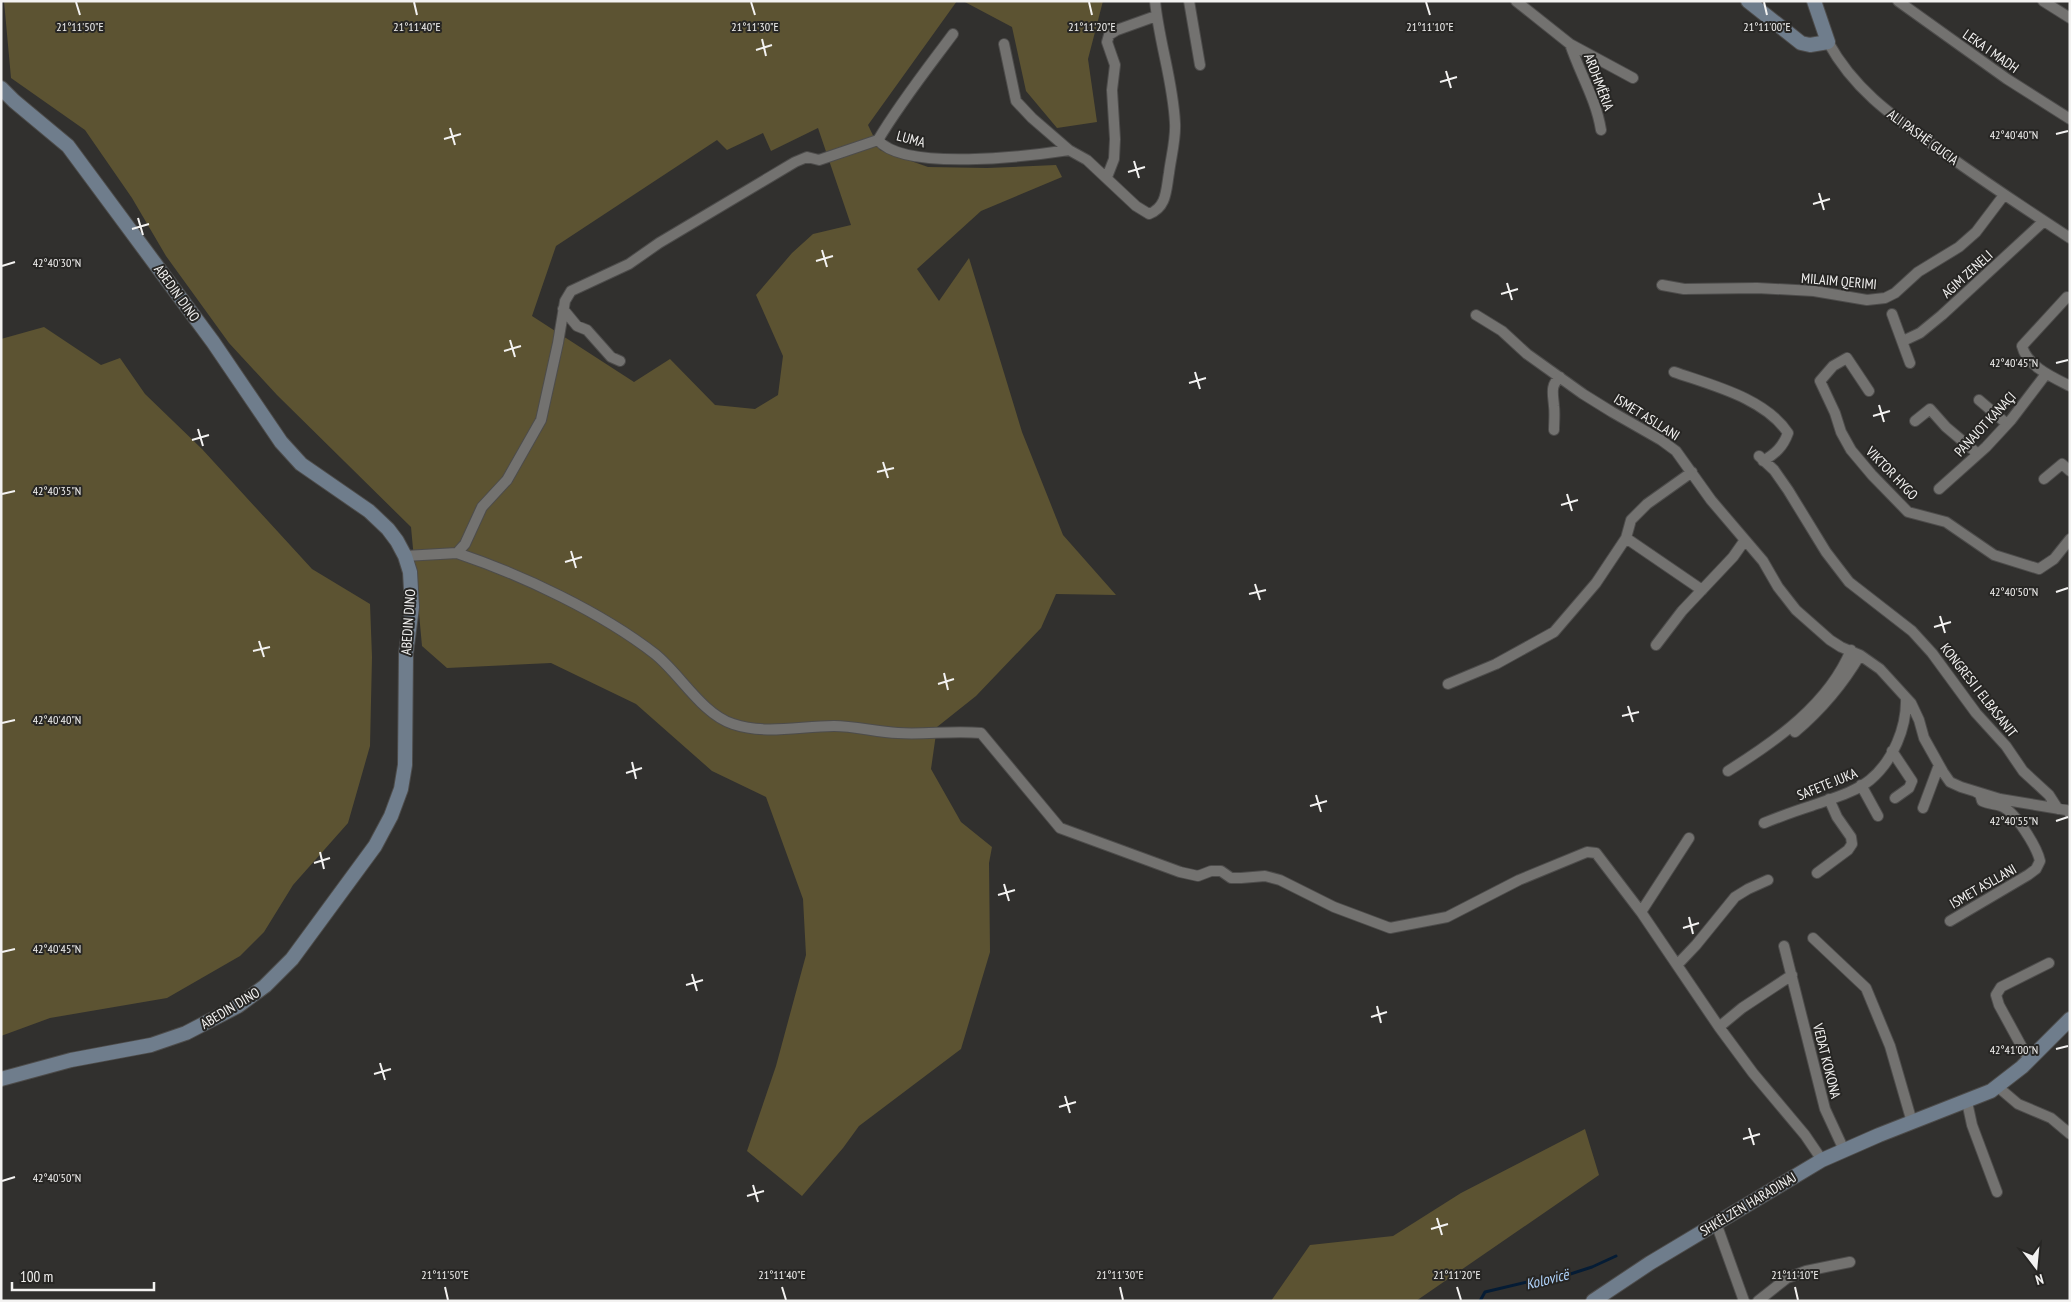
<svg xmlns="http://www.w3.org/2000/svg" width="2071" height="1302" font-family="'PT Sans Narrow',sans-serif">
<style>
.green{fill:#5c5332;fill-rule:evenodd}
.lines{fill:none;stroke-linecap:round;stroke-linejoin:round}
.stream{stroke:#051c35;stroke-width:3}
.street-casing{stroke:#4d4c4b;stroke-width:12}
.secondary-casing{stroke:#4d4c4b;stroke-width:16}
.street{stroke:#737270;stroke-width:10}
.secondary{stroke:#6f7d8c;stroke-width:14}
.ticks{fill:none;stroke:#f3f2f1;stroke-width:2}
.labels{text-anchor:middle;dominant-baseline:central;stroke-width:4;stroke-linejoin:round;paint-order:stroke}
.street-label{font-size:14px;fill:#f3f2f1;stroke:#272624}
.water-label{font-size:15px;font-style:italic;fill:#b1d5fe;stroke:#272624}
.ticks-label{font-size:12px;text-anchor:middle;fill:#f3f2f1;stroke:#272624;stroke-width:4;stroke-linejoin:round;paint-order:stroke}
</style>
<rect width="100%" height="100%" fill="#31302e"/>
<path class="green" d="M4 1H957L868 125 880 150 928 167 987 168 1056 165 1062 177 981 211 917 269 939 301 969 258 1022 432 1063 535 1116 595 1056 594 1041 628 976 696 937 727 931 769 961 822 992 847 989 863 990 952 961 1049 859 1126 843 1148 802 1196 747 1151 776 1066 806 955 803 899 766 797 712 771 636 704 551 663 447 668 422 646 411 527 277 395 229 343 166 256 132 198 85 130 11 78ZM818 128 851 225 813 234 792 253 756 295 783 356 778 395 755 409 715 405 670 359 634 382 532 316 556 246 717 140 727 150 763 133 771 151Z
M963 1H1103L1088 59 1097 122 1057 128 1026 91 1012 27Z
M44 327 101 365 120 358 145 394 202 449 312 569 370 604 372 657 370 746 348 823 293 885 264 932 240 956 167 998 50 1018 1 1036V339Z
M1585 1129 1599 1175 1416 1301H1271L1310 1245 1393 1236 1461 1193Z"/>
<g class="lines">
<path class="stream" d="M1480 1301 1485 1292 1540 1279 1558 1278 1592 1267 1616 1256"/>
<defs>
<path id="street" d="M1189 1 1200 65
M1516 1 1570 44 1633 78
M1898 1 2007 79 2070 119
M2043 1 2070 18
M953 34C927 69 900 103 878 140 904 172 1030 156 1069 150
M1828 42C1856 93 1897 119 1943 152 1985 182 2027 210 2070 238
M1004 44 1016 101 1032 118 1069 150 1087 160 1136 206 1149 214C1167 207 1166 190 1169 173 1171 157 1176 139 1175 123 1173 81 1159 42 1155 1
M1570 44C1580 74 1596 99 1601 130
M1107 177 1114 159 1115 139 1112 90 1115 65 1107 42 1109 35 1117 30 1156 16
M1662 285 1684 289 1757 288 1814 291 1867 300 1885 298 1895 293 1918 272 1959 247 1976 232 2004 195
M2067 297 2022 346C2027 366 2052 377 2070 386
M563 309 577 326 587 330 611 357 620 361
M1892 314 1910 363
M1476 315 1502 331 1527 354 1583 394 1612 412 1661 440 1676 451 1711 500 1763 561 1778 587 1796 610 1830 640 1841 647 1860 655 1880 669 1911 703 1919 720 1924 738 1943 772 1950 782 1961 787 2000 799 2066 810 2070 813
M1903 341 1920 333 1942 315 2044 221
M1674 372C1711 385 1765 398 1788 433 1783 447 1775 454 1763 461
M1869 391 1847 358 1833 366 1820 381 1835 413 1841 432 1851 450 1872 475 1908 512 1946 522 1994 555 2039 569 2054 559 2070 539
M1979 400 2007 424
M1915 421 1930 409 1946 427 1978 454
M1554 430C1554 422 1555 414 1554 406 1553 394 1550 385 1560 377
M1759 456 1774 470 1788 490 1826 552 1849 582 1912 631 1932 653 1976 713 2006 746 2023 771 2049 795 2058 809
M2044 479 2062 464 2070 471
M1939 489 1986 447 2011 420 2046 374
M1626 538 1702 590
M457 553C522 575 601 612 655 654 680 674 702 714 733 724 766 735 800 726 834 726 855 726 876 732 898 733 925 735 953 730 981 733L1060 828 1180 872 1198 876 1211 871H1221L1231 878H1241L1265 876 1280 880 1334 907 1390 928 1447 917 1519 880 1587 852 1596 853 1641 912 1719 1027 1753 1073 1805 1135 1822 1160
M405 556 457 553 465 544 482 507 507 480 541 420 558 343 565 301 571 291 629 264 659 243 795 162 807 157 819 160 878 140
M1656 645 1682 611 1733 557 1745 540
M1448 684 1496 664 1554 632 1596 583 1626 538 1631 520 1647 504 1692 472
M1795 732C1821 710 1843 684 1860 655
M1892 751 1912 781 1909 788 1895 798
M1728 771C1776 741 1829 704 1851 650
M1861 785 1878 816
M1923 808 1939 765
M1764 823C1779 817 1795 811 1811 806 1830 799 1854 793 1870 780 1893 761 1907 727 1906 698
M1817 873 1848 850 1852 844 1851 837 1837 817 1829 799
M1641 912 1689 838
M1950 921 2028 875 2036 869 2040 861C2037 847 2015 811 2001 806 1995 804 1988 804 1982 801L1980 794 1976 792
M1813 938 1866 988 1890 1046 1912 1122
M1784 946 1825 1109 1844 1150
M1677 965 1696 945 1735 897 1748 889 1768 880
M1719 1027 1742 1008 1792 975
M2029 1060 1999 1005 1996 995 2001 987 2049 963
M1998 1087 2018 1104 2051 1118 2070 1134
M1967 1102 1972 1125 1997 1192
M1716 1223 1744 1301
M1758 1301 1787 1278 1806 1271 1850 1262"/>
<path id="secondary" d="M1748 1 1801 43 1810 45 1828 42 1814 1
M1 88 14 101 68 146 213 342 281 442 301 464 369 511 388 529 397 541 405 556 410 572 412 607 406 653 405 765 401 789 391 816 375 846 292 959 265 986 238 1006 186 1033 151 1045 71 1060 1 1079
M1593 1301 1650 1263 1822 1160 1879 1135 1991 1091 2022 1067 2070 1019"/>
</defs>
<use href="#street" class="street-casing"/>
<use href="#secondary" class="secondary-casing"/>
<use href="#street" class="street"/>
<use href="#secondary" class="secondary"/>
</g>
<path class="ticks" d="M76 2 80 15M414 2 417 15M751 2 755 15M1089 2 1092 15M1426 2 1430 15M1764 2 1767 15M762 39 766 56M756 50 772 45M1446 71 1451 88M1440 82 1457 77M450 128 455 145M2056 134 2068 131M444 139 461 134M1134 161 1139 178M1128 172 1145 167M1819 193 1824 210M1813 204 1830 199M138 218 143 235M132 229 149 224M822 250 827 267M816 261 833 256M2 266 15 262M1507 283 1512 300M1501 294 1518 289M510 340 515 357M504 351 521 346M2056 363 2068 360M1195 372 1200 389M1189 383 1206 378M1879 405 1884 422M1873 416 1890 411M198 429 203 446M192 440 209 435M883 462 888 478M877 472 894 468M2 494 15 491M1567 494 1572 511M1561 505 1578 500M571 551 576 568M565 562 582 557M1255 584 1260 600M2056 592 2068 588M1249 594 1266 590M1940 616 1945 633M1934 627 1951 622M259 641 264 657M253 651 270 647M944 673 948 690M938 684 954 679M1628 706 1633 722M1622 716 1639 712M2 723 15 720M632 762 636 779M626 773 642 768M1316 795 1321 812M1310 806 1327 801M2056 821 2068 817M320 852 324 869M314 863 330 858M1004 884 1009 901M998 895 1015 890M1689 917 1693 934M1683 928 1699 923M2 952 15 949M692 974 697 991M686 985 703 980M1377 1006 1381 1023M1371 1017 1387 1012M2056 1049 2068 1046M380 1063 385 1080M374 1074 391 1069M1065 1096 1070 1113M1059 1107 1076 1102M1749 1128 1754 1145M1743 1139 1760 1134M2 1181 15 1177M753 1185 758 1202M747 1196 764 1191M1437 1218 1442 1235M1431 1229 1448 1224M445 1287 448 1300M782 1287 786 1300M1120 1287 1123 1300M1457 1287 1461 1300M1795 1287 1798 1300"/>
<g class="labels">
<g class="street-label">
<text transform="translate(1991 51) rotate(35)">LEKA I MADH</text>
<text transform="translate(1599 82) rotate(69)">ARDHMËRIA</text>
<text transform="translate(1923 137) rotate(36)">ALI PASHË GUCIA</text>
<text transform="translate(911 139) rotate(15)">LUMA</text>
<text transform="translate(1967 274) rotate(-42)">AGIM ZENELI</text>
<text transform="translate(1839 281) rotate(5)">MILAIM QERIMI</text>
<text transform="translate(177 293) rotate(54)">ABEDIN DINO</text>
<text transform="translate(1647 417) rotate(32)">ISMET ASLLANI</text>
<text transform="translate(1985 424) rotate(-47)">PANAJOT KANAÇI</text>
<text transform="translate(1892 473) rotate(46)">VIKTOR HYGO</text>
<text transform="translate(408 622) rotate(-86)">ABEDIN DINO</text>
<text transform="translate(1979 690) rotate(52)">KONGRESI I ELBASANIT</text>
<text transform="translate(1827 784) rotate(-22)">SAFETE JUKA</text>
<text transform="translate(1983 886) rotate(-30)">ISMET ASLLANI</text>
<text transform="translate(230 1008) rotate(-31)">ABEDIN DINO</text>
<text transform="translate(1827 1061) rotate(76)">VEDAT KOKONA</text>
<text transform="translate(1748 1204) rotate(-31)">SHKËLZEN HARADINAJ</text>
</g>
<g class="water-label">
<text transform="translate(1547 1279) rotate(-14)">Kolovicë</text>
</g>
</g>
<g class="ticks-label">
<text x="80" y="31">21°11'50"E</text>
<text x="417" y="31">21°11'40"E</text>
<text x="755" y="31">21°11'30"E</text>
<text x="1092" y="31">21°11'20"E</text>
<text x="1430" y="31">21°11'10"E</text>
<text x="1767" y="31">21°11'00"E</text>
<text x="2014" y="139">42°40'40"N</text>
<text x="57" y="267">42°40'30"N</text>
<text x="2014" y="367">42°40'45"N</text>
<text x="57" y="495">42°40'35"N</text>
<text x="2014" y="596">42°40'50"N</text>
<text x="57" y="724">42°40'40"N</text>
<text x="2014" y="825">42°40'55"N</text>
<text x="57" y="953">42°40'45"N</text>
<text x="2014" y="1054">42°41'00"N</text>
<text x="57" y="1182">42°40'50"N</text>
<text x="445" y="1279">21°11'50"E</text>
<text x="782" y="1279">21°11'40"E</text>
<text x="1120" y="1279">21°11'30"E</text>
<text x="1457" y="1279">21°11'20"E</text>
<text x="1795" y="1279">21°11'10"E</text>
</g>
<rect width="2071" height="1302" fill="none" stroke="#f3f2f1" stroke-width="5"/>
<g transform="translate(2036 1267) rotate(164)" stroke="#272624" stroke-width="4" paint-order="stroke">
<path d="M0-4L9 19L0 12L-9 19Z" fill="#f3f2f1"/>
<text y="-8" font-size="14" font-weight="bold" text-anchor="middle" fill="#f3f2f1">N</text>
</g>
<path d="M12 1282v8h142v-8" fill="none" stroke="#f3f2f1" stroke-width="2.5"/>
<text x="20" y="1282" font-size="15" fill="#f3f2f1" stroke="#272624" stroke-width="4" paint-order="stroke">100 m</text>
</svg>
